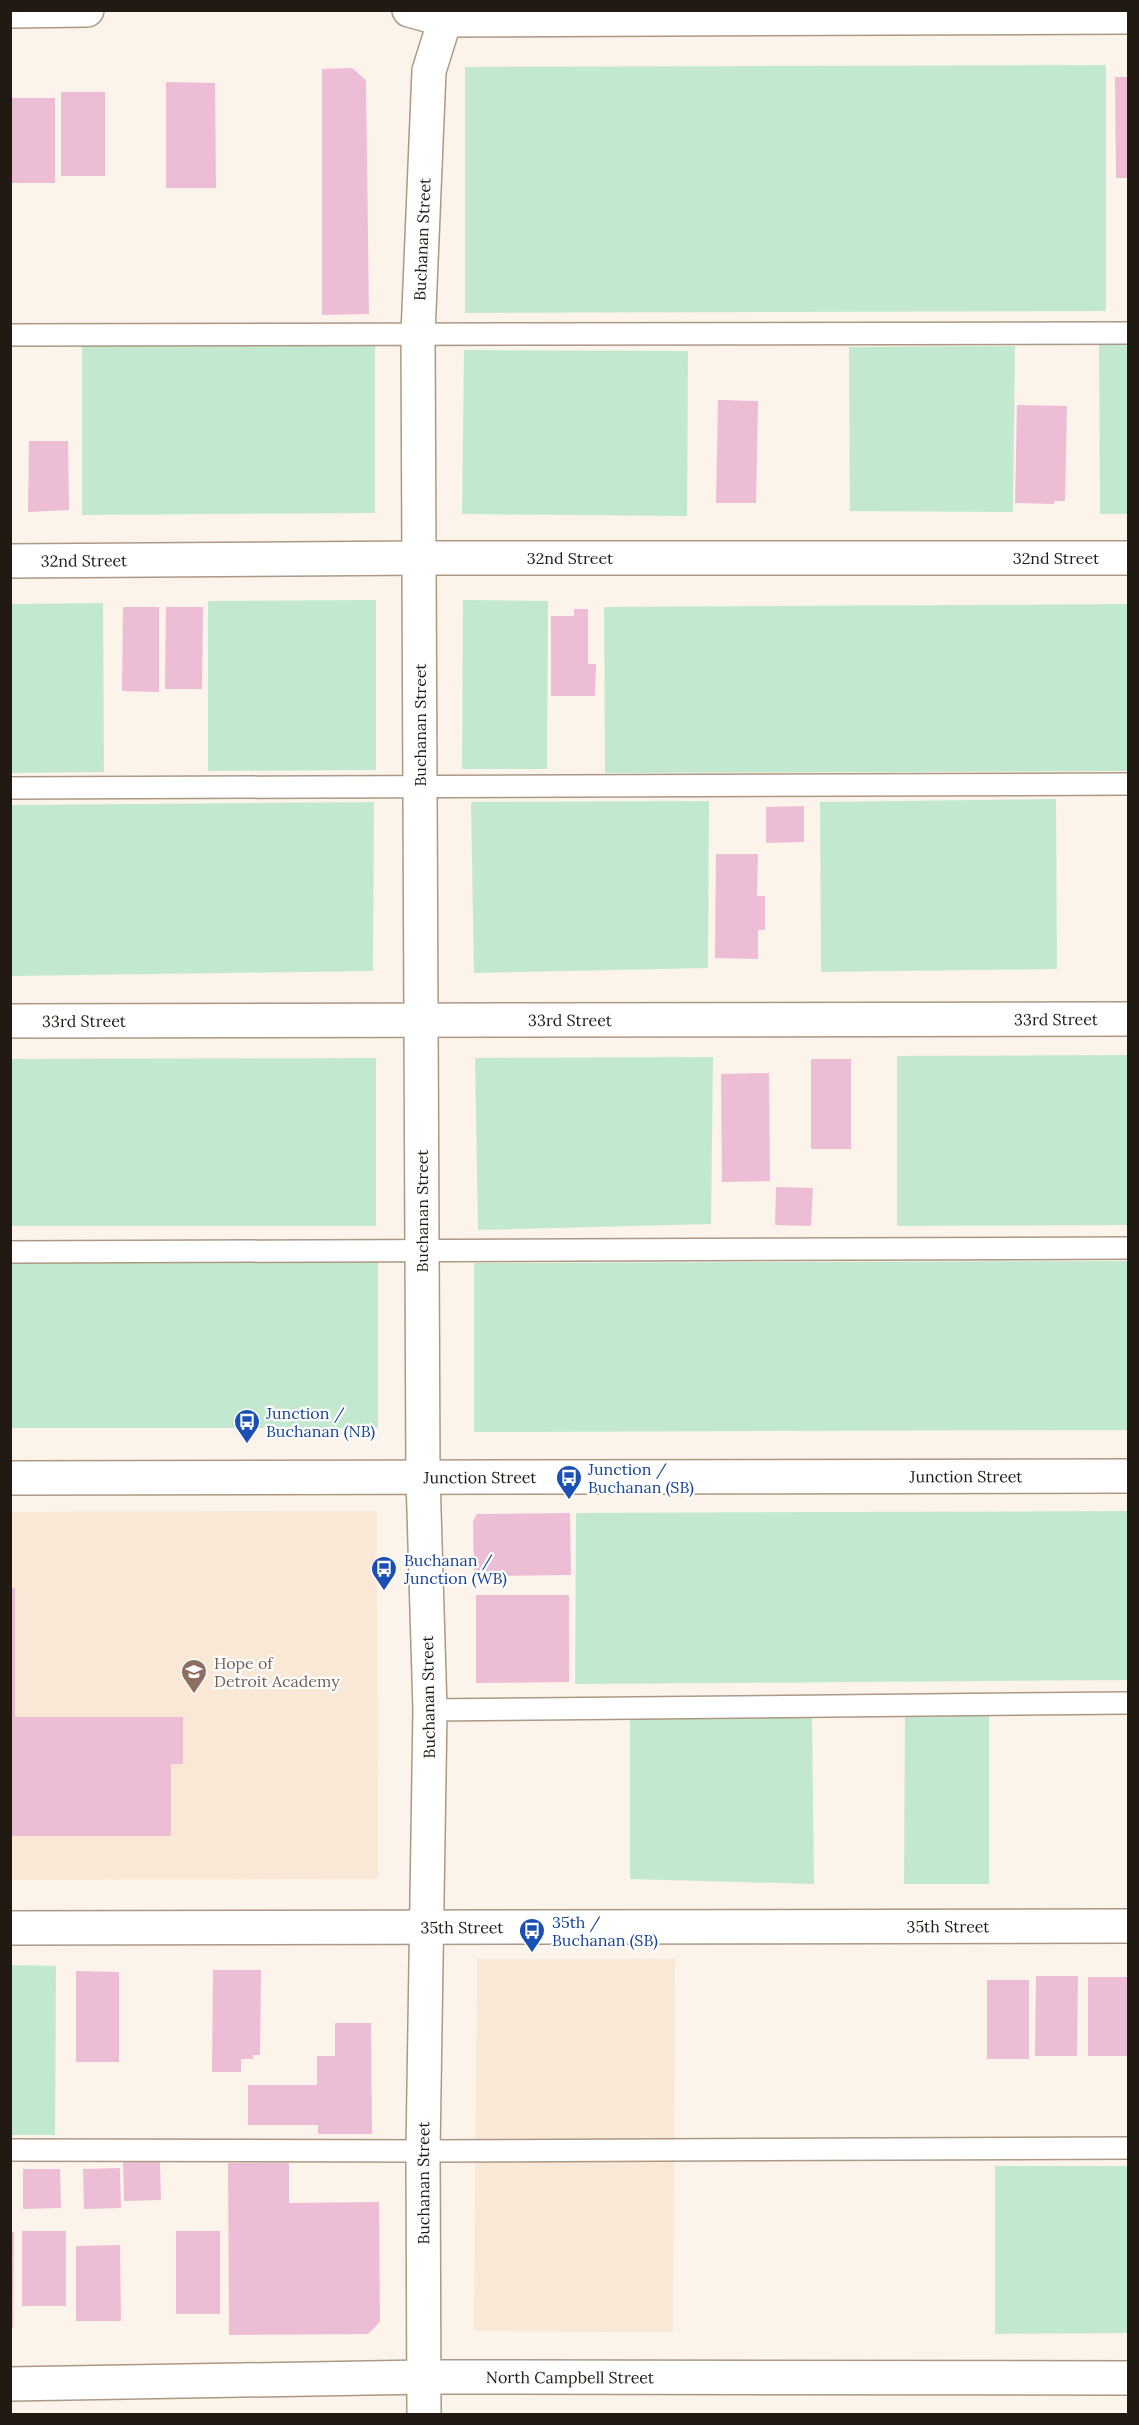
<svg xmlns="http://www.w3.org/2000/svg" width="1139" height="2425" font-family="Lora,serif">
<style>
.education{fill:#f8e8d5}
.green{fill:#c2e9d0}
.building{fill:#edbdd5}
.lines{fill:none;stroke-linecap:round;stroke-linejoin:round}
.service-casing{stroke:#ad9884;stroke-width:24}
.minor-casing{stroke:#ad9884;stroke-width:36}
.service{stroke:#fff;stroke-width:21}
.minor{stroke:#fff;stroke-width:33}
.labels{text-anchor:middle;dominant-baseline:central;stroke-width:4.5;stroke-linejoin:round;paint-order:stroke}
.street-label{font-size:16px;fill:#211a12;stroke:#fff}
.transit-label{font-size:16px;fill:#164399;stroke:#fff;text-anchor:start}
.education-label{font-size:16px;fill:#785e54;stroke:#fff;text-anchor:start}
</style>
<rect width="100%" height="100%" fill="#fcf3ea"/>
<path class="education" d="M377 1511 378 1879 11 1880 10 1512Z
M477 1959H675L673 2332 474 2331Z"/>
<path class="green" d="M1106 65V311L465 313V67Z
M375 345V513L82 515V346Z
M1099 345H1128V514H1100Z
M1015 346 1013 512 850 511 849 347Z
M464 350 688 351 687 516 462 514Z
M376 600V770L208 771V601Z
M463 600 548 601 547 769H462Z
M103 603 104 772 11 773V604Z
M1128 604V771L605 773 604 607Z
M1056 799 1057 969 821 972 820 802Z
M709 801 708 968 474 973 471 802Z
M374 802 373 971 11 976V805Z
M1128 1055V1225L897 1226V1056Z
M713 1057 711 1224 478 1230 475 1058Z
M376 1058V1226H11V1059Z
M378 1259V1428H11L10 1260Z
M1128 1261V1430L474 1432V1263Z
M1128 1511V1680L575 1684 576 1513Z
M905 1713H989V1884H904Z
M630 1714 812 1715 814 1884 630 1879Z
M11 1965 56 1966 55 2135H11Z
M995 2166H1128V2333L995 2334Z"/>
<path class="building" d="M352 68 366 80 369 314 322 315V69Z
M1115 77H1128V178H1116Z
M166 82 215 83 216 188H166Z
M61 92H105V176H61Z
M11 98H55V183H10Z
M718 400 758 401 756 503H716Z
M1017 405 1067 406 1065 501H1054V504L1015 503Z
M29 441H68L69 510 28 512Z
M123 607H159V692L122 691Z
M166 607H203L202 689H165Z
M574 609H588V664H596L595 696H551V616H574Z
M804 806V842L766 843V807Z
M716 854H758L757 896H765V930H758V959L715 958Z
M811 1059H851V1149H811Z
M769 1073 770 1181 722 1182 721 1074Z
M776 1187 813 1188 811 1226 775 1225Z
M570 1513 571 1575 474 1576 473 1521 477 1514Z
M10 1588H15V1717H183V1764H171V1836H10Z
M476 1595H569V1682L476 1683Z
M213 1970H261L260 2055H253V2059H241V2072H212Z
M76 1971 119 1972V2062H76Z
M1036 1976H1078L1077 2056H1035Z
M1088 1977H1128V2056H1088Z
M987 1980H1029V2059H987Z
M335 2023H371L372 2134H318V2125H248V2085H317V2056H335Z
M123 2161H160L161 2200 124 2201Z
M228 2163H289V2203L379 2202 380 2322 368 2334 229 2335Z
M120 2168 121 2208 84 2209 83 2169Z
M23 2169H60L61 2208 23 2209Z
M22 2231H66V2306H22Z
M176 2231H220V2314H176Z
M10 2232H14L13 2328H10Z
M120 2245 121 2321H76V2246Z"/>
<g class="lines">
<defs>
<path id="service" d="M10 335 1128 333
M10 788 1128 784
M10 1252 1128 1248
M430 1710 1128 1703
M10 2150 423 2151 1128 2148"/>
<g id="minor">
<path d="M409 10 445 20 1128 17"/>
<path d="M10 11 87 10"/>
<path id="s1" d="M10 561 420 558H1128"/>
<path id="s2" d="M10 1021 1128 1019"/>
<path id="s3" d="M10 1478 1128 1476"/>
<path id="s4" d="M10 1928 1128 1926"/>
<path id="s5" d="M10 2384 425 2377 1128 2378"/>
<path id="s6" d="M424 2414 423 2151 430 1710 423 1477 418 334 429 71 448 10"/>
</g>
</defs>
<use href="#service" class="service-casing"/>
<use href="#minor" class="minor-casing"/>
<use href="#service" class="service"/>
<use href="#minor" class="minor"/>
</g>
<defs>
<symbol id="bus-pin" viewBox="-11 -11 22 30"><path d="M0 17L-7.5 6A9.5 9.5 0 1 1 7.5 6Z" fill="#1a4fb4" stroke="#fff"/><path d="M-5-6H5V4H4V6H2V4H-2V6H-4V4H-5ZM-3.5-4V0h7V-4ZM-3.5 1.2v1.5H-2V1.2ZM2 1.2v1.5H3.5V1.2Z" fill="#fff"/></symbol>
<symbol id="school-pin" viewBox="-11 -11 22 30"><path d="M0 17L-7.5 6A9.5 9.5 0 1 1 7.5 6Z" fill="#8d6e63" stroke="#fff"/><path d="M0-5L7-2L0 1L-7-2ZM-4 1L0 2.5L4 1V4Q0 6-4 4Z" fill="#fff"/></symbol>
</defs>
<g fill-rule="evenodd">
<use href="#bus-pin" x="232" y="1407" width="30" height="40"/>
<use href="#bus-pin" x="554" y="1463" width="30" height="40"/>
<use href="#bus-pin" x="369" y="1554" width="30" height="40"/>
<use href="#school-pin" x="179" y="1657" width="30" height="40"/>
<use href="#bus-pin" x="517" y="1916" width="30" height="40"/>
</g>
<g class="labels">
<g class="street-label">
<text stroke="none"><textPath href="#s6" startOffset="2175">Buchanan Street</textPath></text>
<text stroke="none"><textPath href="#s1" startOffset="560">32nd Street</textPath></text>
<text stroke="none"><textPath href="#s1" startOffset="1046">32nd Street</textPath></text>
<text stroke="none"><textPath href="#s1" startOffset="74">32nd Street</textPath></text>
<text transform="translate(420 725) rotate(-90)">Buchanan Street</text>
<text stroke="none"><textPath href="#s2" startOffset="1046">33rd Street</textPath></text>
<text stroke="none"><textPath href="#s2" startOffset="560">33rd Street</textPath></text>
<text stroke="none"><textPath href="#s2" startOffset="74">33rd Street</textPath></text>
<text transform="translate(422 1211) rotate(-90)">Buchanan Street</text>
<text stroke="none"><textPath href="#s3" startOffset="956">Junction Street</textPath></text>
<text stroke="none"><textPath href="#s3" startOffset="470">Junction Street</textPath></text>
<text transform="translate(428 1697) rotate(-91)">Buchanan Street</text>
<text stroke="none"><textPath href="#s4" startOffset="938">35th Street</textPath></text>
<text stroke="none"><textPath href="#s4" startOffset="452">35th Street</textPath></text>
<text stroke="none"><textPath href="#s6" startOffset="231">Buchanan Street</textPath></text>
<text stroke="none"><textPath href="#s5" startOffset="560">North Campbell Street</textPath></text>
</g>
<g class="transit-label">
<text x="266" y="1413">Junction /<tspan x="266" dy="18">Buchanan (NB)</tspan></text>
<text x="588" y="1469">Junction /<tspan x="588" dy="18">Buchanan (SB)</tspan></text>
<text x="404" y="1560">Buchanan /<tspan x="404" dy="18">Junction (WB)</tspan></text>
<text x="552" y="1922">35th /<tspan x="552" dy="18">Buchanan (SB)</tspan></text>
</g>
<g class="education-label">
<text x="214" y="1663">Hope of<tspan x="214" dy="18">Detroit Academy</tspan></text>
</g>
</g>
<rect width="1139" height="2425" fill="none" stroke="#211a12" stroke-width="24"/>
</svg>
